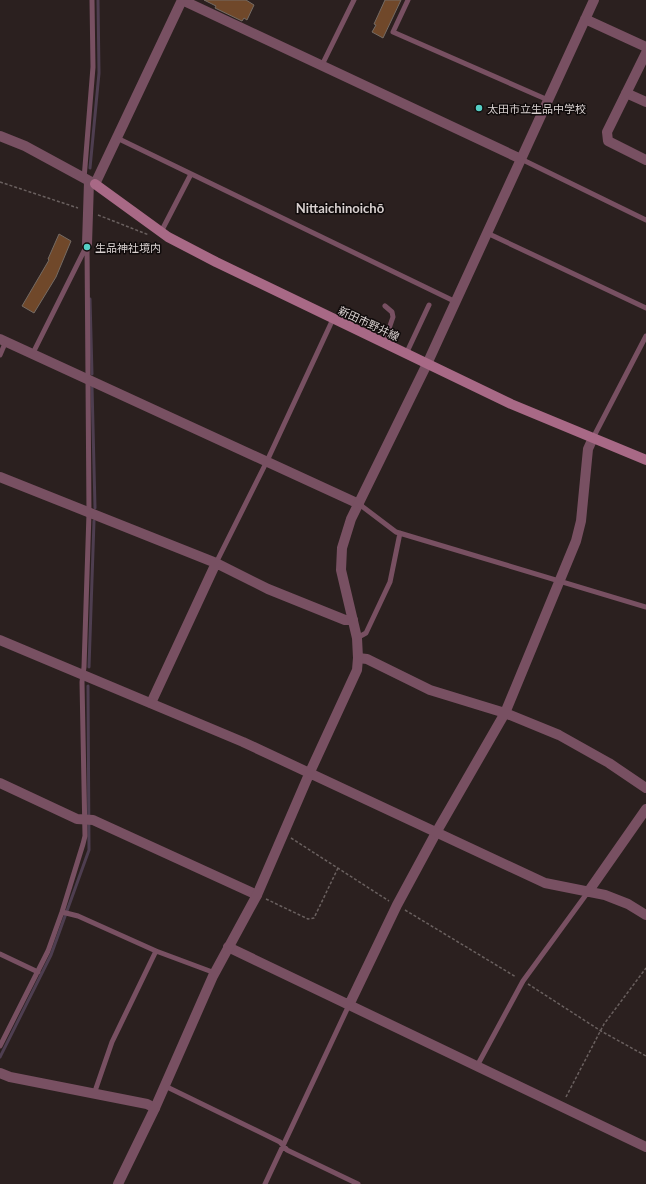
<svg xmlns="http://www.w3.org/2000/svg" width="646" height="1184" font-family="Lato,'Noto Sans JP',sans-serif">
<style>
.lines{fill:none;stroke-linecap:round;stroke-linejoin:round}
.stream{stroke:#4e3e50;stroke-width:3}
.building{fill:#70482a;stroke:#756b64}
.path{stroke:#6a605f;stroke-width:1.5;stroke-dasharray:3 2;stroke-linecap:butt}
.service{stroke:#785062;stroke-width:5}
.minor{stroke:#785062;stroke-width:10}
.tertiary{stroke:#785062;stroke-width:10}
.secondary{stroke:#a86986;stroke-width:10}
.poi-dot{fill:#55cec5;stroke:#100b0b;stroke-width:1.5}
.labels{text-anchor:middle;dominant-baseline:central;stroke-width:3;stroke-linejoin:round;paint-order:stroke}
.poi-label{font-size:11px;fill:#d8d0cf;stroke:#100b0b;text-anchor:start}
.street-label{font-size:11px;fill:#d8d0cf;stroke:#100b0b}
.quarter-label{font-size:13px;font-weight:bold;fill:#d8d0cf;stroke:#100b0b}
</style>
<rect width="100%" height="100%" fill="#2b201f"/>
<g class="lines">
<path class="stream" d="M90 168 99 73 98 0
M90 299 92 374
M92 386 95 508
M89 667 94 521
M0 1057 51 955 89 850 88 686"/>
</g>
<path class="building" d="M204 0H246L254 5 247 20 244 18 242 21 215 8 216 6Z
M385 0H401L383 38 372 32 376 25 374 24Z
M59 234 71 241 56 277 34 313 22 306 49 260 48 259Z"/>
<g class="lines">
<path class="path" d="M0 182 78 208
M98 215 149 235
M291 838 389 901
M266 899 308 919 314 918 338 868
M405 910 516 977
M528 984 601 1031 646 1056
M566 1097 604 1024 646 968"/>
<path class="service" d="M408 0 393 32 548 100
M322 65 354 0
M117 138 456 302
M521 159 646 220
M84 179 93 67 92 0
M161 232 191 174
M487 233 646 308
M384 343 393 317 392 312 385 306
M33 353 87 245
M406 354 429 305
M0 355 6 341
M593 438 646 336
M359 504 396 532 646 607
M216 563 267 461 333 319
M357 638 366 633 390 582 400 533
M62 912 78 916 156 951 215 973
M0 954 38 972
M0 1046 48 951 62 912 83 844 85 836 82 682 84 667 89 513 87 244
M477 1066 523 981 588 892
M165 1086 280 1142 287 1150 358 1184
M94 1094 112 1042 156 951
M265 1184 349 1005"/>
<path class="minor" d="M182 0 521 159
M585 19 646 47
M646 53 607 132 608 141 646 160
M626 93 646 102
M0 136 25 146 95 184 182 0
M87 244 89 182
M0 339 359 504
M427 364 594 0
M0 477 216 563 268 589 345 620H353
M358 658 367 659 430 690 505 713 559 735 609 763 646 788
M151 703 216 563
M0 783 77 819 93 820 257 895
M588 892 646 809
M228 947 646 1147
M349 1005 397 905 437 831 505 713 576 541 581 521 588 449 593 438
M0 1073 10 1077 147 1104 155 1108"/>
<path class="tertiary" d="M0 640 243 742 545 883 605 895 628 904 646 915
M118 1184 155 1108 213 976 257 895 310 772 357 670 358 658 357 638 341 570 342 548 351 519 427 364"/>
<path class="secondary" d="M95 184 168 237 216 262 511 404 646 460"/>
</g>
<g class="poi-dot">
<circle cx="479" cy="108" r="4"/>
<circle cx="87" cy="247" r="4"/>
</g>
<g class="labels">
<g class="poi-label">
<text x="487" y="108">太田市立生品中学校</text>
<text x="95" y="247">生品神社境内</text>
</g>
<g class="street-label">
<text transform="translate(369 323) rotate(25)">新田市野井線</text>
</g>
<g class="quarter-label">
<text x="340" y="208">Nittaichinoichō</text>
</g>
</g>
</svg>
